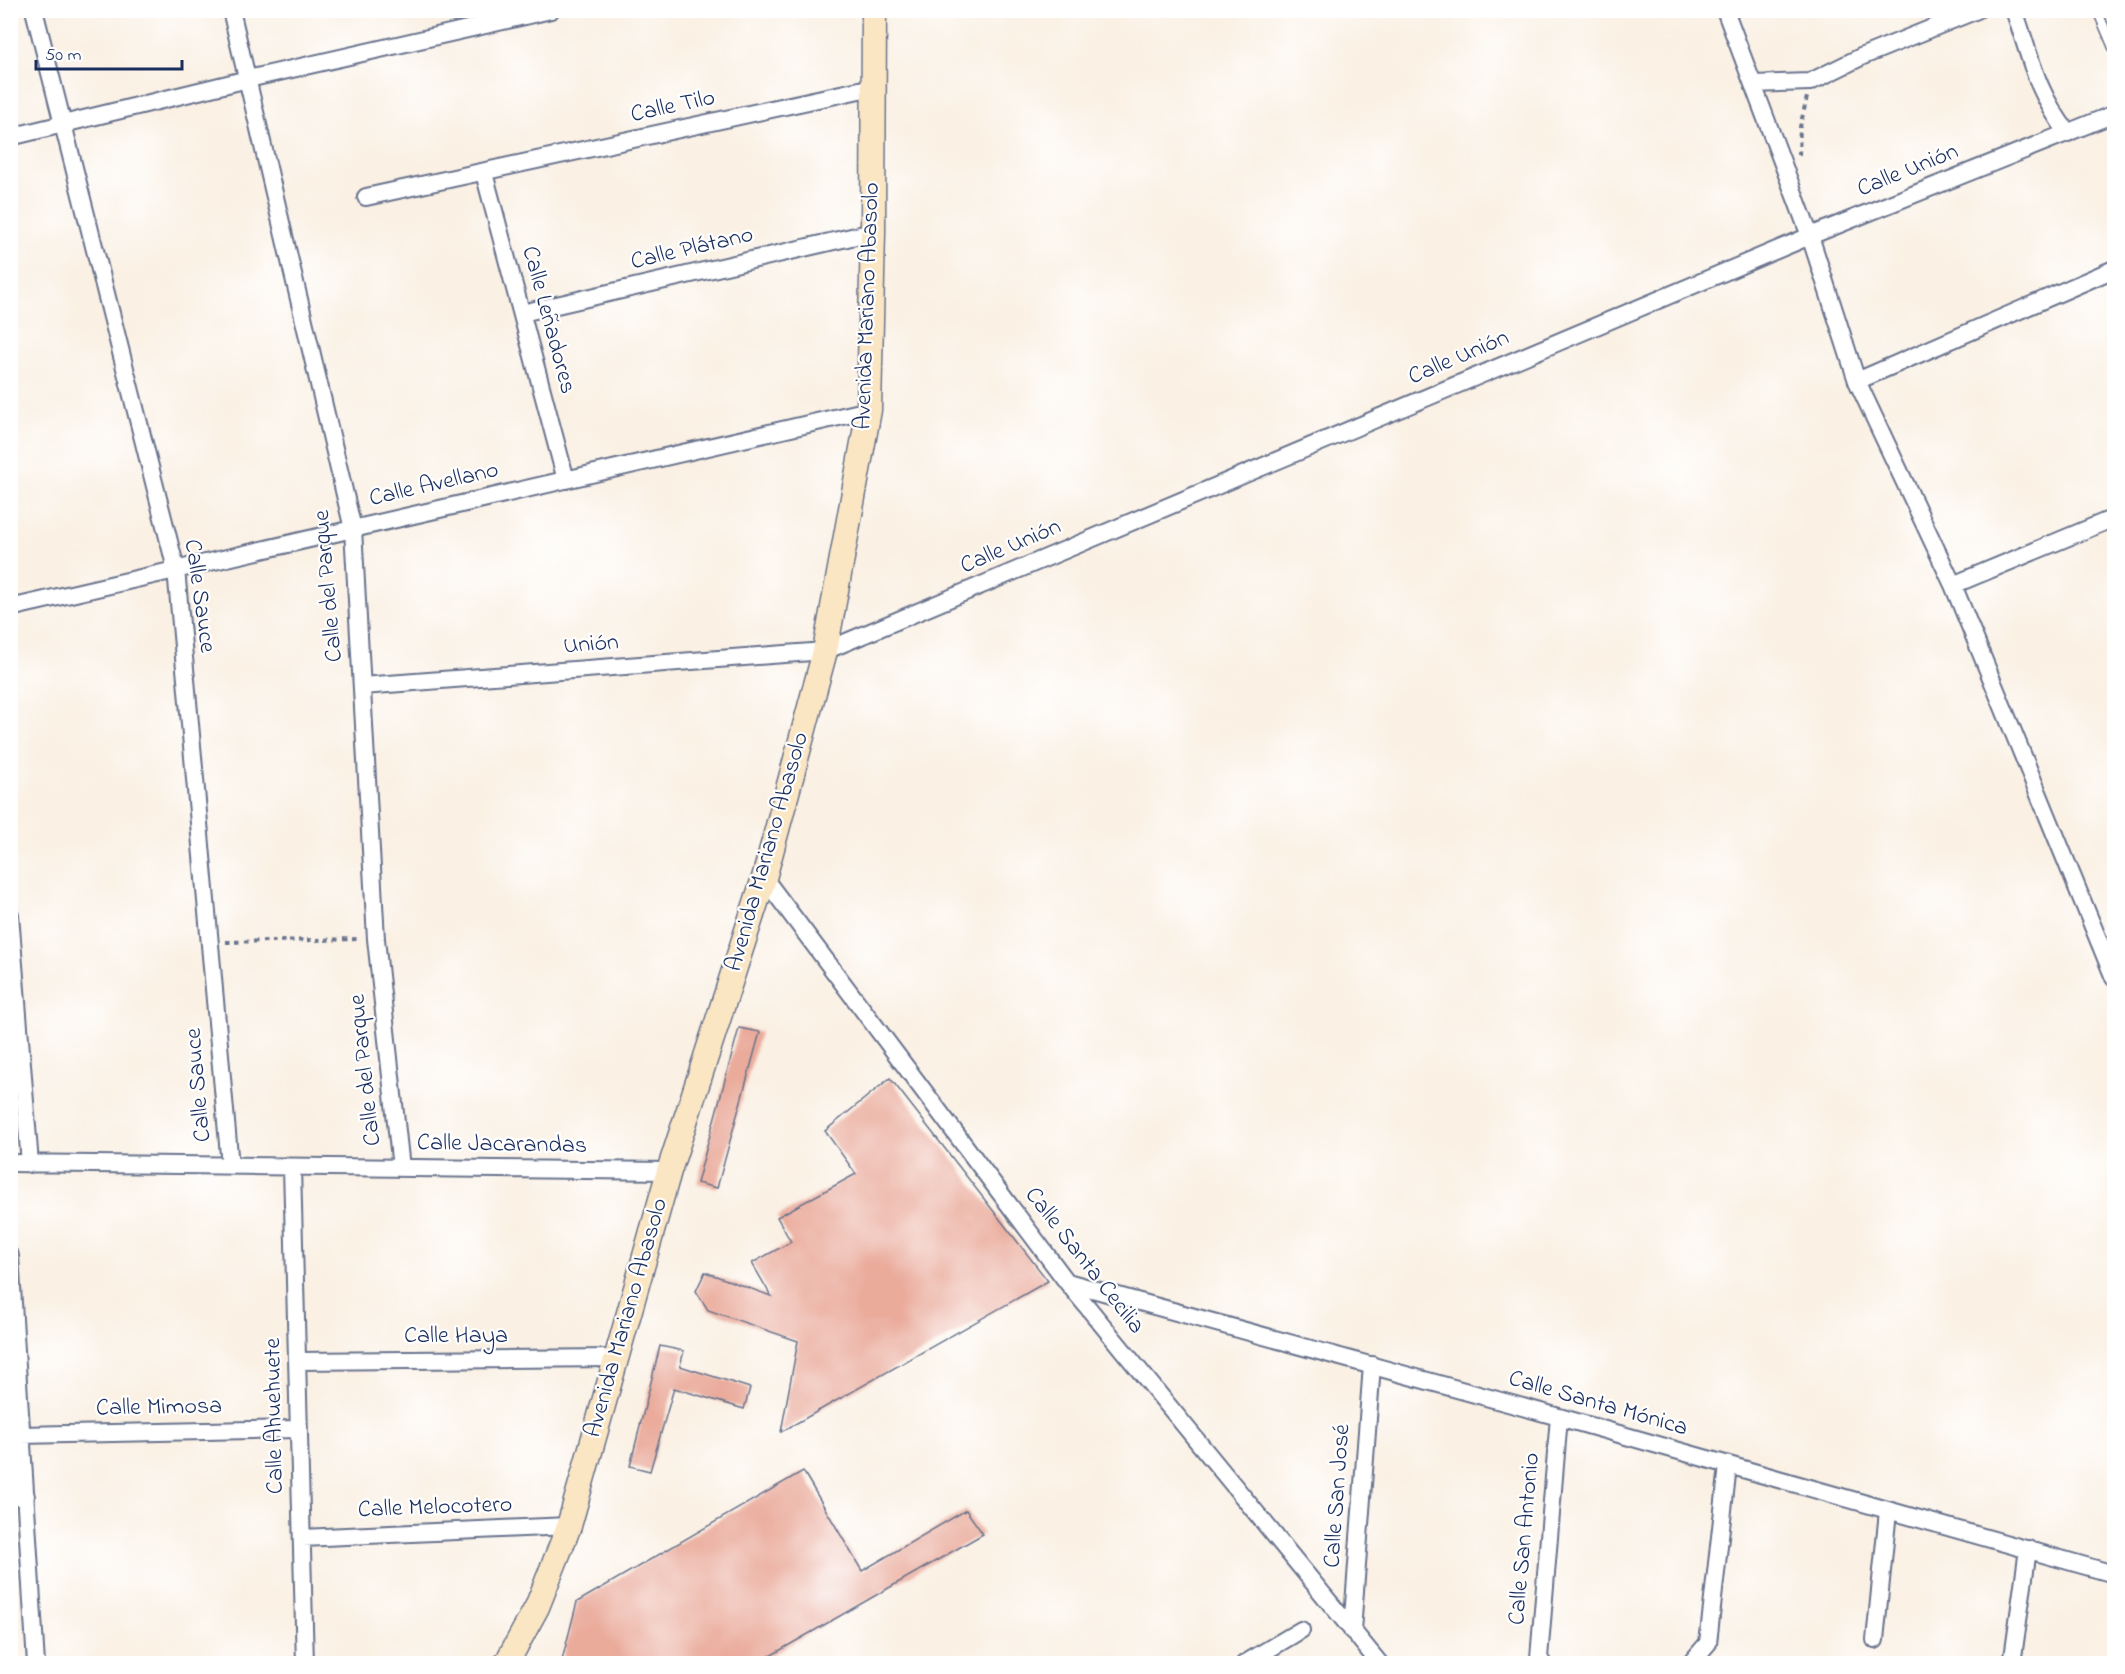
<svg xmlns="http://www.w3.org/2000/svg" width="2125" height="1674" font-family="'Indie Flower',sans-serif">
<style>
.building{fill:#eaab9b}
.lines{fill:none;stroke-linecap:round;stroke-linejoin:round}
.lane-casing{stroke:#69738d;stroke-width:11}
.street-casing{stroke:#69738d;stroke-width:20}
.secondary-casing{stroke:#69738d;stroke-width:27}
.path{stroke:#69738d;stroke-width:4;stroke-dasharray:4.5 4.5;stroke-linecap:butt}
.lane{stroke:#fff;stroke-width:8}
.street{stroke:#fff;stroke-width:16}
.secondary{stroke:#fbe6c4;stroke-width:24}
.labels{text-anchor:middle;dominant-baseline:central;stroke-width:4.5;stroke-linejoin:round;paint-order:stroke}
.street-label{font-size:24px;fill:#1b2f5e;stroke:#fff}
</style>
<rect width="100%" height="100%" fill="#fff"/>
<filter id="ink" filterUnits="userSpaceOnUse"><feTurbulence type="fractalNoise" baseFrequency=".0167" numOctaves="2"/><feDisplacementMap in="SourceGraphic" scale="12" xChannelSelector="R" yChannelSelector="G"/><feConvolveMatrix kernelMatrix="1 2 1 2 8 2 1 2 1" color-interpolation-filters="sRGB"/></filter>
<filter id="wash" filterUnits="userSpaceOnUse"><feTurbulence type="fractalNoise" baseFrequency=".008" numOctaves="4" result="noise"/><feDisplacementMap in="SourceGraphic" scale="24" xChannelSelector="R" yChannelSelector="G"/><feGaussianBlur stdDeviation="1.35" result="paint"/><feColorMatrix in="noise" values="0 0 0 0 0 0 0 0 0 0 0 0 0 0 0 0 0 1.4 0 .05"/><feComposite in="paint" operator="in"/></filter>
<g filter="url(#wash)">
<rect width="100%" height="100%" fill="#faf0e3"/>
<g id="blocks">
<path class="building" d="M739 1028 760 1032 717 1188 697 1183Z
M890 1078 1048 1281 781 1432 798 1341 708 1310 696 1291 705 1272 771 1296 752 1263 791 1242 777 1217 856 1174 825 1131Z
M660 1346 684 1351 680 1366 750 1388 744 1409 674 1388 650 1471 630 1466Z
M803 1471 862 1571 966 1510 983 1534 756 1664H561L577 1602Z"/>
</g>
</g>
<g filter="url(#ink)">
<use href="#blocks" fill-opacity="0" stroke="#69738d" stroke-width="1.5"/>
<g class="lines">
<defs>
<path id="lane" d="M2097 10 2114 50"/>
<path id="street" d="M34 10 176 569 230 1166
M231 10 353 529 376 939 401 1168
M1725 10 1810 236 1857 381 1953 585 2114 978
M2014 10C2031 58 2036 92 2068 133
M1753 84 1810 82 1863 56 1977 10
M10 137 248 79 551 10
M484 173 566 480
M366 197 873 87
M522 313 873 232
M1857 381 2114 269
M1953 585 2114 518
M10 608 869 410
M362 686 825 651 1810 236 2114 114
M764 878 1067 1282 1380 1664
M10 915 30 1164
M10 1163 669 1171
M292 1167 305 1664
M10 1256 36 1664
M1067 1282 1559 1417 2114 1574
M298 1361 615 1358
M21 1435 298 1429
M10 1496H26
M302 1538 569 1526
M1352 1631 1372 1365
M1875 1640 1888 1511
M1244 1664 1301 1630
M1543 1664 1539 1658 1559 1417
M1690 1664 1708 1643 1728 1466
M2012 1664 2028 1549"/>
<path id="secondary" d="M506 1664 537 1607 569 1526 669 1171 764 878 825 651 869 410 873 232 874 10"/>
</defs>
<use href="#lane" class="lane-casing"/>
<use href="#street" class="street-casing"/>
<use href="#secondary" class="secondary-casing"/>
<path class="path" d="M1799 155 1800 127 1807 97
M226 942 359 939"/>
<use href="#lane" class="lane"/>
<use href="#street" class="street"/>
<use href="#secondary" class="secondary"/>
</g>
</g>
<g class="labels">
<g class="street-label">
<text transform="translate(673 107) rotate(-12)">Calle Tilo</text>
<text transform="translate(1908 171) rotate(-22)">Calle Unión</text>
<text transform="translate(692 249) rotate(-13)">Calle Plátano</text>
<text transform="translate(868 306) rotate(-88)">Avenida Mariano Abasolo</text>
<text transform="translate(548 320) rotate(75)">Calle Leñadores</text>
<text transform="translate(1459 358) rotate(-23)">Calle Unión</text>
<text transform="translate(434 485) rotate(-13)">Calle Avellano</text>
<text transform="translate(1011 547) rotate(-23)">Calle Unión</text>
<text transform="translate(329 586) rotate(-95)">Calle del Parque</text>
<text transform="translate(199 596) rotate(82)">Calle Sauce</text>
<text transform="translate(591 645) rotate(-4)">Unión</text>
<text transform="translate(768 852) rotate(-74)">Avenida Mariano Abasolo</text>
<text transform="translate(366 1070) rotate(-96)">Calle del Parque</text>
<text transform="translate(199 1085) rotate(-95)">Calle Sauce</text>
<text transform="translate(502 1145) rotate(1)">Calle Jacarandas</text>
<text transform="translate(1084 1261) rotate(52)">Calle Santa Cecilia</text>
<text transform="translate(627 1318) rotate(-74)">Avenida Mariano Abasolo</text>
<text x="456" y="1336">Calle Haya</text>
<text transform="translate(1598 1404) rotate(16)">Calle Santa Mónica</text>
<text transform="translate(159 1408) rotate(-1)">Calle Mimosa</text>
<text transform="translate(275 1416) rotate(-91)">Calle Ahuehuete</text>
<text transform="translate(1338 1496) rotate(-86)">Calle San José</text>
<text transform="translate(435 1508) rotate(-2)">Calle Melocotero</text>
<text transform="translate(1525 1539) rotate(-85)">Calle San Antonio</text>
</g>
</g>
<rect width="2125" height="1674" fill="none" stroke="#fff" stroke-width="36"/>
<path d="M36 60v9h146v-9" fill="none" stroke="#1b2f5e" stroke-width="3"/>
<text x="45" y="60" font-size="18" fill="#1b2f5e" stroke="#ffffff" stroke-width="4.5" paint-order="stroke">50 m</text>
</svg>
